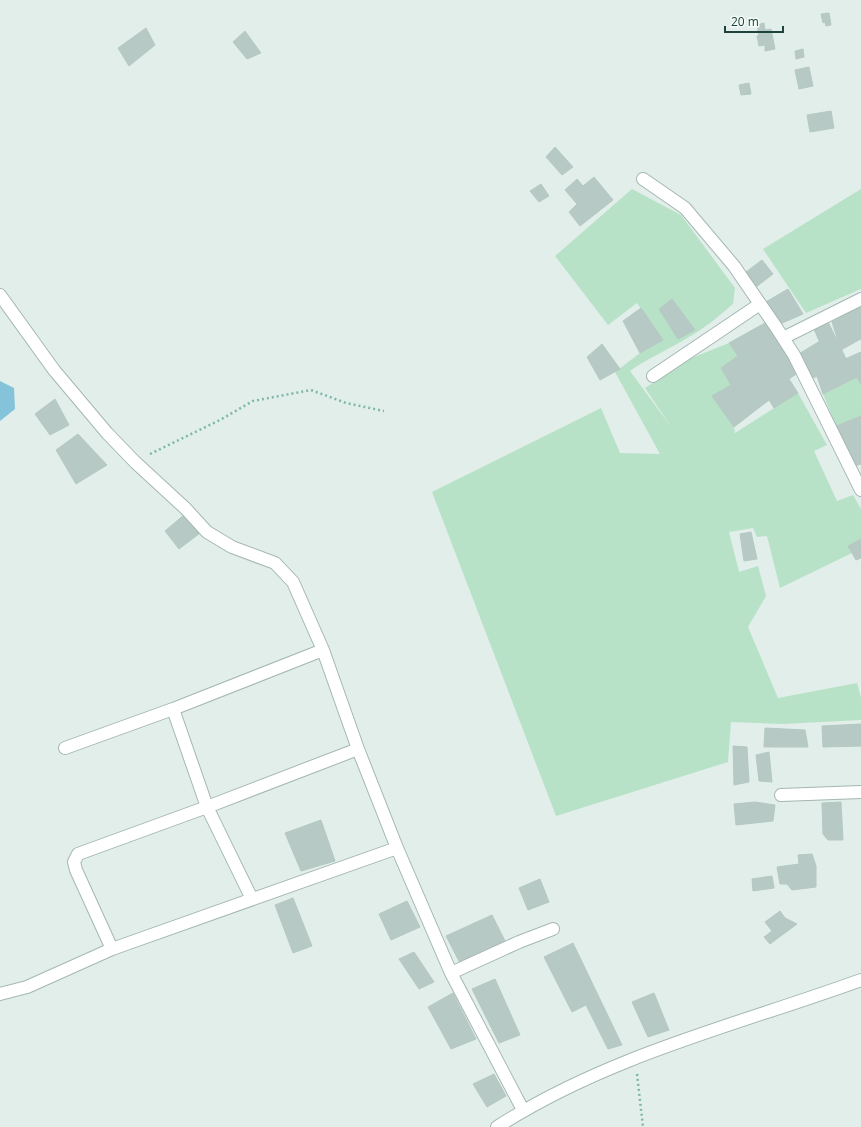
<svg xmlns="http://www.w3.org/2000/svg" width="861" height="1127" font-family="'Open Sans',sans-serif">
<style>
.green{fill:#b8e2c8;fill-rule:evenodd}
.water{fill:#84c3da}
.building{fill:#b7c9c4;stroke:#b4c9c2}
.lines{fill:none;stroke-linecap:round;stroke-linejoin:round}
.minor-casing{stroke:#a4b7b2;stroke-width:14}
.path{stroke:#7fb6aa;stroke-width:2.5;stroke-dasharray:2 3;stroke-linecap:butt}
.minor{stroke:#fff;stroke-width:12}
</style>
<rect width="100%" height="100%" fill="#e2eeea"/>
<path class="green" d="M632 189 681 215 735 288 733 304C719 316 705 328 689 337 670 349 648 358 630 371L672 428 645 388 689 359 729 343 738 356 721 368 731 385 713 396 734 427 735 433 798 393 827 445 814 451 837 501 853 495 861 509V539L848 546 852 553 780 588 767 536 757 537 753 528 729 532 739 572 758 566 766 596 748 627 778 698 857 683 861 698V720L783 724 731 722 728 762 556 816 432 492 601 408 620 453 660 454 615 372 640 353 663 340 637 303 608 325 555 256ZM672 299 695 330 678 339 659 309Z
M861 189V289L806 313 763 249Z
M857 377 861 384V416L836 426 823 394Z"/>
<path class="water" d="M0 381 14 388 15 409 0 421Z"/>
<path class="building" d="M829 13 831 25 826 26 825 22 823 23 821 14Z
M764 23 765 30 771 29 775 49 765 51V45L759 46 757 36 759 35 757 25Z
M146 28 155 45 129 66 118 48Z
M245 31 261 53 247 59 233 42Z
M803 49 804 57 796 59 795 51Z
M809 67 813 86 799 89 795 70Z
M749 83 751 94 741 95 739 85Z
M831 111 834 128 810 132 807 115Z
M555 147 573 167 562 175 546 157Z
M594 177 613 200 580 226 569 212 577 204 565 190 577 179 583 186Z
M541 184 549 196 539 202 530 191Z
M762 260 773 274 756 287 746 272Z
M788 289 803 314 780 324 764 303Z
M672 299 695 330 678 339 659 309Z
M861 307V339L857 341 844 315Z
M641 308 663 340 640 353 623 321Z
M844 315 857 341 841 350 832 322Z
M828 322 838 342 823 350 814 329Z
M765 323 799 372 789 379 798 393 774 408 769 400 734 427 712 396 731 385 721 368 738 356 729 343Z
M820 341 823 350 838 342 848 363 841 367 810 379 797 355Z
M602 344 620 369 600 380 587 357Z
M861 352V373L855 375 845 359Z
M848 363 857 377 823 394 817 376 841 367Z
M861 373V384L855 375Z
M55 399 69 425 50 435 35 414Z
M861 416V464L851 467 836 426Z
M78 434 107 465 76 484 56 450Z
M185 514 200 533 179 549 165 531Z
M751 532 757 559 744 561 740 534Z
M861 539V558L856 560 848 546Z
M861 724V746L823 747 822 726Z
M765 728 805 730 808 747H764Z
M733 746 747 747 749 782 734 785Z
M769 752 772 782 759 781 756 755Z
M755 802 775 805 773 821 736 825 734 804Z
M841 802 843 840H828L823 834 822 803Z
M321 820 335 861 301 871 285 833Z
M812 854 816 866V887L792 890 787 884H780L777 867 799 864 798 855Z
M772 876 774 888 753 891 752 879Z
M540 879 549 902 528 910 519 888Z
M293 898 312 946 293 953 275 905Z
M407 901 420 927 391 940 379 914Z
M780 911 785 918 797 924 770 944 764 937 772 931 765 922Z
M492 915 505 941 461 965 446 936Z
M573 943 622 1045 608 1049 586 1005 572 1012 544 957Z
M414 952 434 982 419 989 399 959Z
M495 979 520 1035 499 1043 472 989Z
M453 993 476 1039 451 1049 428 1007Z
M654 993 669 1030 648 1037 632 1002Z
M494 1074 506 1096 487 1107 473 1084Z"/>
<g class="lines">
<defs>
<path id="minor" d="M643 179 685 208 734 266 776 327 794 355 861 490
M0 295 54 370 107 433 135 462 186 509 207 532 232 547 275 563 293 582 323 650 358 749 397 848 451 973 523 1110
M783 338 861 299
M653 376 760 304
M173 709 207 807 252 899
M65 748 173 709 323 650
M781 795 861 792
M112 949 76 870 74 862 78 854 207 807 358 749
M451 973 519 942 553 929
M0 994 27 987 112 949 397 848
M497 1127C609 1055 737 1025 861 980"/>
</defs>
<use href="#minor" class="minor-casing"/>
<path class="path" d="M150 454 220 420 253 401 311 390 346 403 384 411
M637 1074 643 1127"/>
<use href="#minor" class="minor"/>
</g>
<path d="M725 26v6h58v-6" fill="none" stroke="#20423c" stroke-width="2"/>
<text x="731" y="26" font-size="12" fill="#20423c" stroke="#f3faf7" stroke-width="3" paint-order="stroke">20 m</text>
</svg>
